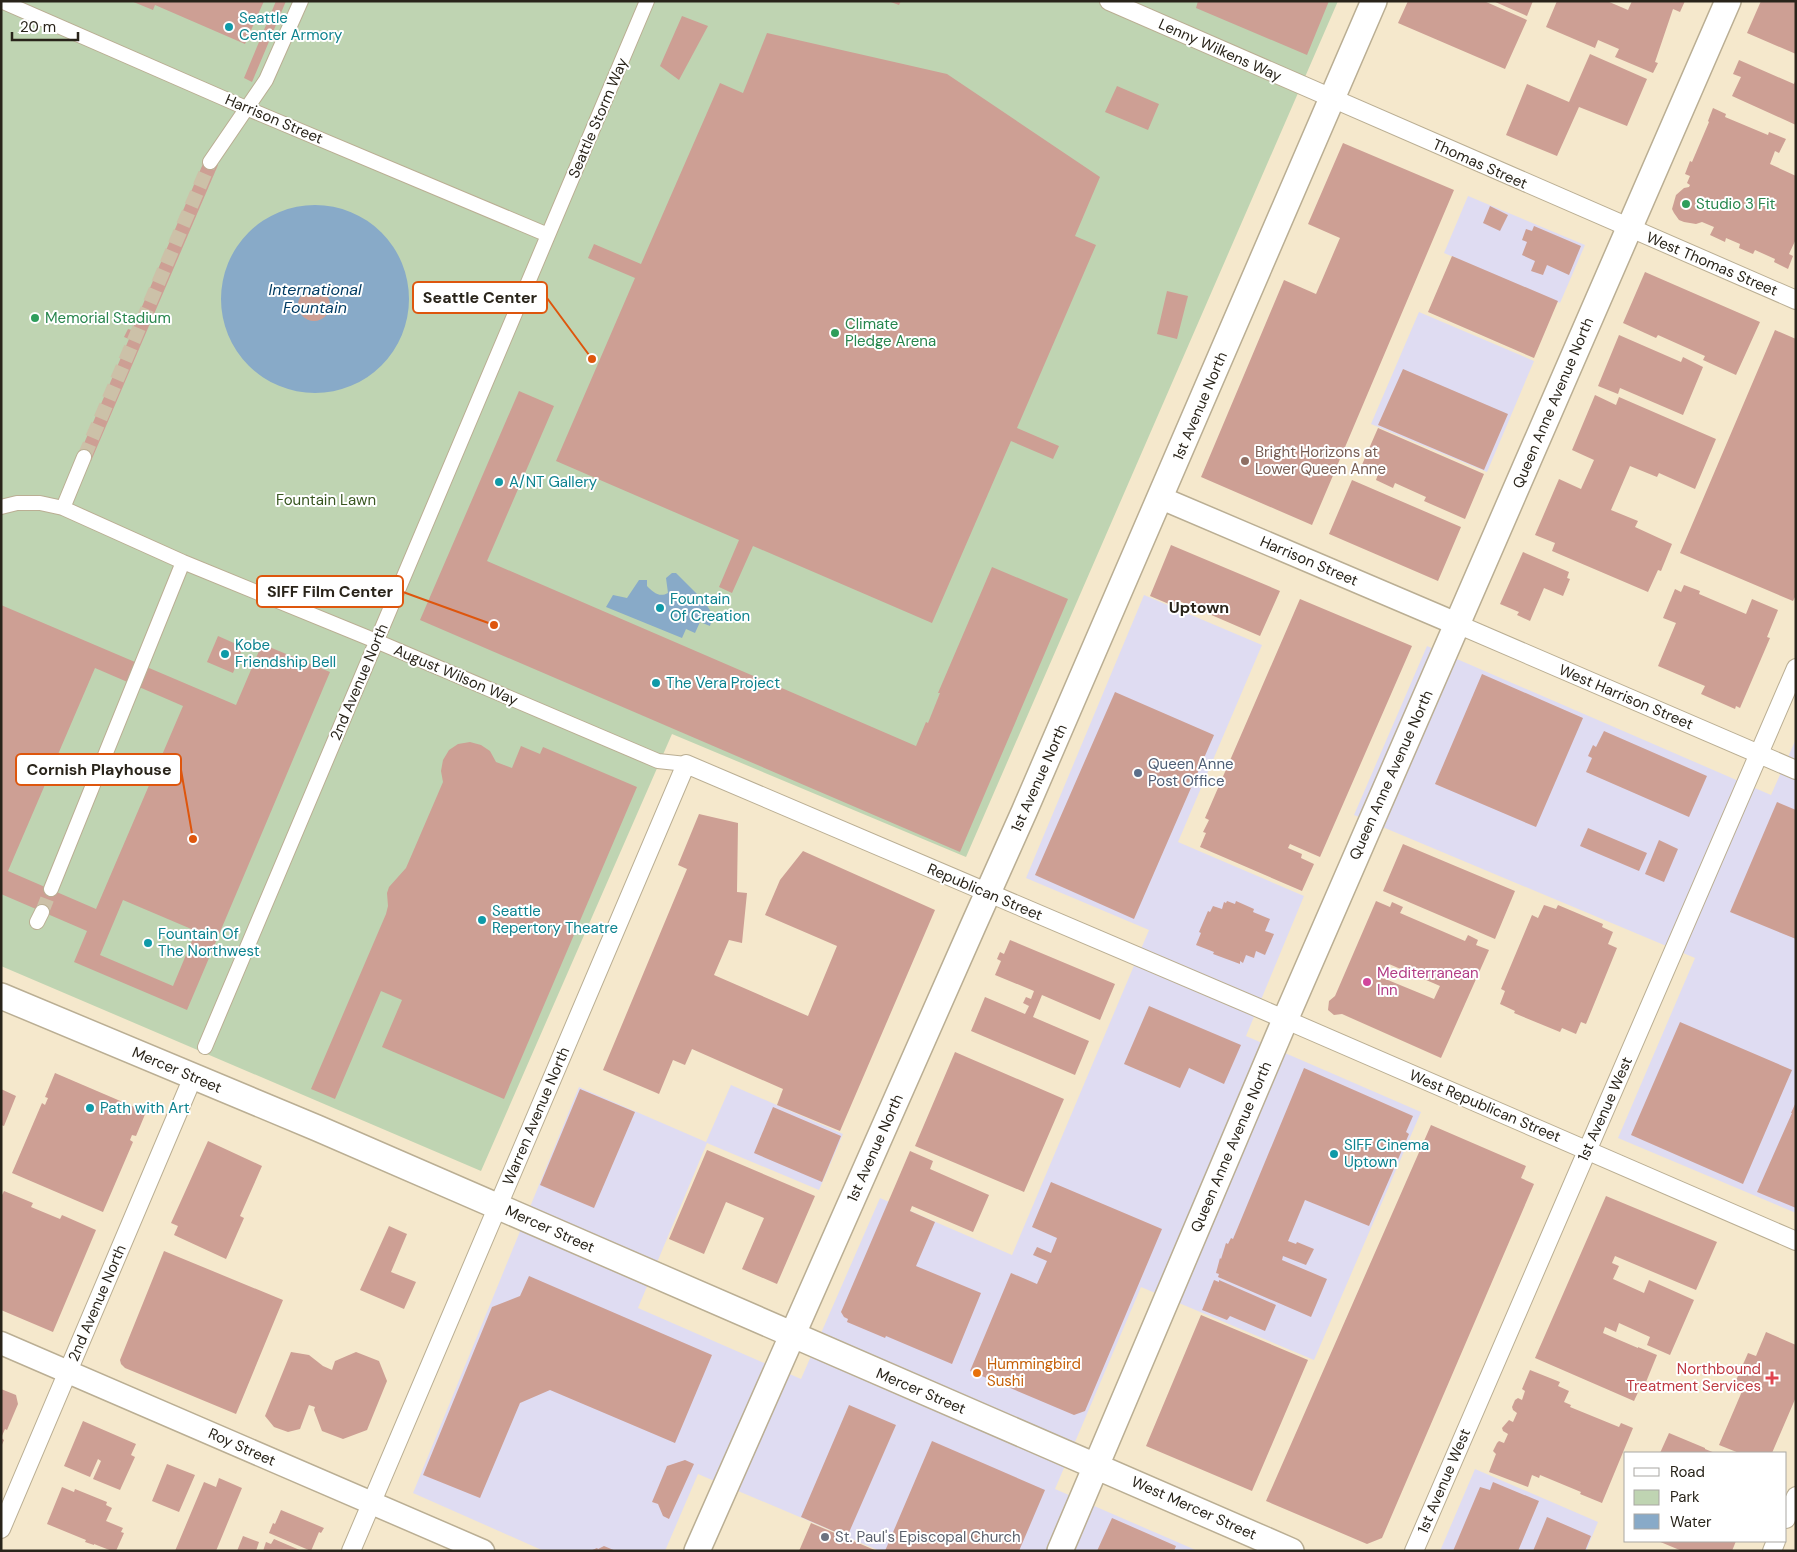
<svg xmlns="http://www.w3.org/2000/svg" width="1797" height="1552" font-family="'DM Sans',sans-serif">
<style>
.commercial{fill:#dfdcf2}
.green{fill:#bfd4b2}
.water{fill:#88aac8}
.building{fill:#cd9f94;fill-rule:evenodd}
.lines{fill:none;stroke-linecap:round;stroke-linejoin:round}
.pedestrian-tunnel{stroke:#ccc1a8;stroke-width:14;stroke-dasharray:14 7;stroke-linecap:butt}
.pedestrian-casing{stroke:#baae93;stroke-width:16}
.minor-casing{stroke:#baae93;stroke-width:20}
.tertiary-casing{stroke:#baae93;stroke-width:25}
.secondary-casing{stroke:#baae93;stroke-width:28}
.pedestrian{stroke:#fff;stroke-width:14}
.minor{stroke:#fff;stroke-width:18}
.tertiary{stroke:#fff;stroke-width:22}
.secondary{stroke:#fff;stroke-width:25}
.culture-dot{fill:#0f9aa8;stroke:#fff;stroke-width:2}
.leisure-dot{fill:#2e9e5b;stroke:#fff;stroke-width:2}
.education-dot{fill:#8d6e63;stroke:#fff;stroke-width:2}
.service-dot{fill:#5c6f8a;stroke:#fff;stroke-width:2}
.hotel-dot{fill:#d1479c;stroke:#fff;stroke-width:2}
.food-dot{fill:#e8710a;stroke:#fff;stroke-width:2}
.health-dot{fill:#e0444e;stroke:#fff;stroke-width:2}
.worship-dot{fill:#6b7280;stroke:#fff;stroke-width:2}
.labels{text-anchor:middle;dominant-baseline:central;stroke-width:4;stroke-linejoin:round;paint-order:stroke}
.culture-label{font-size:15px;fill:#0d838f;stroke:#fff;text-anchor:start}
.street-label{font-size:15px;fill:#29241a;stroke:#fff}
.leisure-label{font-size:15px;fill:#27864d;stroke:#fff;text-anchor:start}
.education-label{font-size:15px;fill:#785e54;stroke:#fff;text-anchor:start}
.park-label{font-size:15px;fill:#385620;stroke:#fff}
.service-label{font-size:15px;fill:#4e5e75;stroke:#fff;text-anchor:start}
.hotel-label{font-size:15px;fill:#b23c85;stroke:#fff;text-anchor:start}
.food-label{font-size:15px;fill:#c56008;stroke:#fff;text-anchor:start}
.health-label{font-size:15px;fill:#be3a42;stroke:#fff;text-anchor:end}
.worship-label{font-size:15px;fill:#5b616d;stroke:#fff;text-anchor:start}
.water-label{font-size:16px;font-style:italic;fill:#013c64;stroke:#fff}
.neighbourhood-label{font-size:16px;font-weight:bold;fill:#29241a;stroke:#fff}
.leader{fill:none;stroke:#de560d;stroke-width:2}
.callout-dot{fill:#de560d;stroke:#fff;stroke-width:2}
.callout{fill:#fff;stroke:#de560d;stroke-width:2}
.callout-label{font-size:16px;text-anchor:middle;font-weight:bold;fill:#29241a}
</style>
<rect width="100%" height="100%" fill="#f5e8cc"/>
<path class="commercial" d="M1468 196 1585 245 1560 303 1444 253Z
M1419 312 1534 361 1487 472 1371 424Z
M1144 595 1262 645 1178 842 1304 896 1246 1036 1421 1112 1314 1360 1141 1287 1055 1489 1198 1551H880L698 1474 665 1551H544L413 1493 579 1087 706 1142 731 1085 843 1134 819 1190 707 1143 638 1308 801 1379 880 1198 1012 1255 1149 930 1026 878Z
M1427 646 1771 795 1796 739V1213L1618 1138 1695 958 1354 815Z
M1475 1469 1598 1522 1586 1551H1440Z"/>
<path class="green" d="M1 1H1338L966 857 672 734 481 1171 1 966Z"/>
<path class="water" d="M221 299a94 94 0 1 1 188 0a94 94 0 1 1-188 0Z
M672 573H676L704 601 713 615 710 626 700 622 695 633 686 629 682 638 606 607 613 595 627 598 639 580H647V586C653 592 659 598 668 593L666 578Z"/>
<path class="building" d="M131 1H264L245 44 155 5 153 10Z
M276 1H286L252 82 244 78Z
M888 1H901L899 5Z
M1198 1H1329L1307 55 1196 8Z
M1408 1H1484L1527 20 1505 69 1398 23Z
M1493 1H1533L1527 16Z
M1557 1H1607L1628 10 1632 1H1685L1680 12 1673 9 1655 62 1658 63 1653 73 1615 57 1619 49 1598 40 1595 48 1546 27Z
M1761 1H1796V54L1747 33Z
M682 16 708 26 679 80 660 66Z
M767 33 947 74 1100 177 1075 236 1096 245 1017 428 1059 446 1053 459 1011 441 932 623 753 546 732 593 719 587 739 540 556 461 635 278 588 258 594 244 641 264 720 83 743 93Z
M1590 54 1647 79 1627 126 1579 107 1557 156 1506 135 1527 84 1569 102Z
M1739 60 1794 84 1796 79V125L1732 96 1741 77 1733 74Z
M1117 86 1159 104 1148 130 1105 112Z
M1713 108 1726 114 1725 117 1768 135 1769 132 1786 139 1779 153 1775 151 1770 164 1796 176V239L1789 254 1793 256 1788 269 1774 262 1775 259 1755 250 1753 254 1739 248 1740 244 1726 238 1725 242 1710 235 1714 227 1702 222 1696 224 1684 222 1679 220 1674 213 1672 209 1676 195 1684 188 1689 187 1690 185 1687 183 1690 176 1685 174 1690 161 1692 162 1709 122 1708 121Z
M1343 143 1454 190 1312 525 1201 477 1284 280 1316 294 1340 238 1308 224Z
M205 159 218 165 91 461 79 455 129 339 124 337 128 329 132 330Z
M1490 206 1508 215 1500 231 1483 223Z
M1534 226 1581 246 1569 275 1547 265 1543 275 1531 271 1535 261 1522 255 1527 242 1522 240 1526 229 1532 231Z
M1452 256 1558 301 1534 358 1428 312Z
M1645 272 1760 322 1736 375 1703 360 1705 356 1658 335 1656 338 1623 323Z
M298 305a16 16 0 1 1 32 0a16 16 0 1 1-32 0Z
M1167 291 1188 296 1177 339 1157 334Z
M1775 330 1796 339V595L1793 601 1680 553Z
M1619 335 1681 362 1683 357 1703 367 1683 415 1620 388 1618 394 1598 386Z
M1403 369 1508 414 1484 470 1378 425Z
M519 391 554 406 487 561 916 746 926 722 928 723 940 693H938L992 567 1068 599 960 852 420 620Z
M1595 395 1616 405 1619 397 1716 439 1695 489 1659 473 1657 477 1630 466 1611 510 1638 521 1635 527 1672 544 1661 571 1658 570 1648 592 1552 551 1555 543 1535 535 1559 479 1581 489 1594 460 1572 450Z
M1378 428 1484 474 1465 519 1424 501 1426 497 1395 483 1393 488 1376 480 1378 474 1361 467Z
M1352 480 1461 527 1438 581 1329 534Z
M1171 545 1280 591 1260 636 1179 601 1176 607 1150 596Z
M1523 552 1569 572 1567 578 1570 579 1563 596 1544 588 1530 621 1517 615 1519 612 1500 604Z
M1684 585 1700 591 1699 594 1746 614 1752 599 1778 610 1767 637 1770 638 1740 708 1736 706 1735 709 1701 694 1705 686 1658 666 1676 623 1663 618 1675 589 1681 592Z
M1300 599 1412 646 1320 857 1290 844 1288 848 1302 854 1301 858 1314 864 1302 891 1200 847 1206 833 1203 832 1209 820 1205 818Z
M1 605 236 705 262 644 330 672 187 1010 74 962 87 931 1 894ZM95 668 183 706 96 909 8 871ZM123 900 196 931 173 986 100 955Z
M218 636 243 647 233 673 207 662Z
M1482 674 1583 718 1536 827 1435 784Z
M1115 692 1214 735 1134 919 1035 875Z
M1604 731 1707 776 1689 817 1586 772 1592 758 1588 756 1593 745 1596 747Z
M470 742 481 745 490 751 496 762 512 768 521 746 540 754 543 747 637 787 504 1099 382 1047 402 1000 381 991 335 1099 311 1089 386 914 388 906 387 893 389 887 406 868 443 782 441 771 443 760 449 750 458 744Z
M1777 802 1796 810V939L1730 912Z
M699 814 738 823 737 892 747 893 742 943 729 940 714 975 808 1016 837 946 765 915 780 880 803 851 935 910 840 1131 777 1105 783 1089 692 1049 685 1065 673 1060 659 1094 603 1070 687 869 678 865Z
M1588 828 1647 853 1639 871 1580 846Z
M1659 840 1678 849 1664 882 1645 874Z
M1403 844 1515 891 1495 939 1383 891Z
M1227 901 1235 904 1236 901 1254 909 1253 912 1270 919 1265 931 1274 934 1265 955 1256 951 1254 958 1246 955 1243 963 1240 961V964L1213 954 1214 952 1196 945 1201 933 1199 932 1208 911 1210 912 1213 906 1222 909 1224 902 1226 903Z
M1376 901 1390 907 1392 902 1403 907 1400 913 1465 941 1468 935 1478 940 1476 945 1489 950 1441 1058 1342 1014 1334 1015 1328 1010 1329 1001 1335 996ZM1389 964 1440 986 1434 999 1383 978Z
M1544 905 1556 909 1558 905 1603 924 1602 927 1613 932 1608 944 1617 948 1586 1024 1581 1022 1576 1034 1562 1028 1560 1032 1514 1013 1515 1011 1500 1004 1505 991 1501 989 1532 915 1538 918Z
M1010 940 1115 984 1100 1020 1042 995 1033 1017 1089 1041 1075 1075 971 1031 985 997 1025 1014 1029 1006 1023 1003 1026 997 1031 999 1034 991 995 975 1001 961 997 959 1000 952 1004 954Z
M1149 1006 1241 1045 1224 1084 1189 1068 1180 1088 1124 1064Z
M1680 1022 1792 1070 1743 1184 1631 1135Z
M955 1052 1064 1099 1024 1192 915 1146Z
M1304 1068 1413 1116 1406 1132 1409 1134 1369 1226 1305 1200 1288 1241 1296 1244 1297 1242 1314 1249 1306 1265 1283 1256 1282 1260 1327 1279 1311 1317 1218 1277 1219 1274 1216 1273 1220 1258 1221 1259 1226 1243 1228 1244 1231 1238 1233 1239Z
M55 1073 146 1112 136 1136 132 1135 130 1140 133 1142 103 1212 12 1173 42 1103 45 1105 48 1098 45 1097Z
M1 1089 16 1096 4 1126 1 1125Z
M580 1089 635 1112 594 1208 540 1185Z
M1796 1102V1208L1757 1192 1792 1113H1791Z
M773 1107 841 1136 822 1182 754 1153Z
M1431 1125 1526 1166 1521 1178 1534 1184 1382 1538 1367 1544 1266 1501Z
M208 1141 262 1166 240 1216 244 1218 226 1259 174 1235 178 1226 171 1223Z
M707 1150 815 1196 777 1284 742 1269 764 1218 726 1202 704 1254 669 1239Z
M910 1151 933 1161 930 1169 989 1195 973 1232 912 1206 910 1211 935 1222 916 1266 981 1293 952 1364 886 1336 885 1338 847 1322 848 1319 844 1317 841 1312Z
M1051 1182 1162 1229 1085 1411 1074 1415 970 1371 1011 1273 1037 1284 1047 1261 1033 1255 1037 1247 1051 1253 1057 1238 1032 1227Z
M4 1191 33 1203 31 1207 60 1219 62 1215 96 1230 53 1332 1 1310V1197Z
M1606 1196 1717 1242 1696 1290 1615 1256 1612 1263 1619 1266 1613 1279 1644 1293 1649 1280 1694 1300 1670 1355 1647 1345 1650 1337 1619 1323 1616 1332 1605 1327 1603 1333 1638 1348V1347L1657 1355 1644 1387 1641 1386 1634 1401 1535 1358Z
M389 1226 407 1234 391 1272 416 1282 404 1309 360 1290Z
M164 1251 283 1300 236 1414 125 1368 121 1364 120 1360Z
M529 1276 712 1355 675 1443 550 1390 520 1403 480 1498 423 1475 492 1307 520 1296Z
M1214 1280 1219 1282V1280L1276 1305 1265 1331 1230 1316 1227 1320 1202 1310Z
M1201 1315 1308 1360 1252 1491 1146 1446Z
M1766 1332 1796 1345V1397L1772 1453H1739L1719 1445 1743 1389 1734 1385 1748 1353 1756 1356Z
M291 1352 309 1355 323 1366 332 1370 335 1361 356 1352 379 1361 387 1381 367 1430 343 1439 322 1431 314 1410 315 1407 309 1405 300 1429 288 1432 274 1427 265 1416Z
M1530 1370 1560 1382 1558 1386 1569 1391 1564 1402 1571 1405 1570 1407 1619 1427 1621 1423 1633 1428 1602 1503 1580 1494 1581 1492 1540 1475 1539 1478 1532 1475 1528 1487 1489 1472 1496 1454 1493 1451 1497 1443 1499 1441 1504 1443 1508 1434 1503 1431 1502 1428 1509 1420 1513 1422 1517 1413 1513 1410 1512 1407 1515 1400 1518 1398 1522 1400 1525 1391 1522 1389Z
M1 1389 16 1395 18 1404 7 1430 5 1429 1 1438 4 1440 1 1447Z
M849 1405 896 1425 847 1537 801 1517Z
M83 1421 136 1444 131 1455 135 1457 120 1490 93 1479 101 1461 98 1459 90 1477 64 1466Z
M1669 1433 1705 1448V1449L1715 1453H1660Z
M932 1441 1045 1490 1019 1551H885Z
M685 1460 694 1464 669 1519 663 1516 658 1504 652 1502 667 1466Z
M167 1464 195 1475 179 1512 152 1501Z
M219 1478 242 1488 216 1551H175L204 1482 216 1487Z
M1493 1482 1539 1501 1518 1551H1453L1480 1487 1490 1490Z
M62 1487 74 1492 75 1489 107 1502 106 1505 112 1508 106 1521 123 1528 121 1532 124 1533 116 1551H112L94 1544V1545L85 1542 86 1540 47 1524Z
M281 1510 324 1528 321 1533 319 1532 311 1551 269 1533 273 1523 275 1524Z
M1547 1517 1591 1536 1585 1551H1533Z
M1112 1518 1176 1546 1174 1551H1097Z
M811 1523 877 1551H799Z
M243 1536 259 1542 256 1551H237Z
M274 1539 302 1551H263L266 1542 271 1544Z
M1658 1541H1736L1732 1551H1682Z
M604 1546 616 1551H590L597 1548 598 1549Z"/>
<g class="lines">
<path class="pedestrian-tunnel" d="M84 457 210 162
M42 912 51 889"/>
<defs>
<path id="pedestrian" d="M1 1 246 108 548 235
M210 162 266 80 301 1
M1 507 17 503H40L63 508 183 562 376 641 658 761 686 764
M63 508 84 457
M51 889 183 562
M37 922 42 912
M205 1047 647 1"/>
<path id="minor" d="M1109 1 1796 300
M1457 624 1796 770
M1786 1519 1796 1496
M1 1529 193 1077
M351 1551 686 764 1254 1006 1796 1241
M1414 1551 1796 668
M1772 1551 1776 1541"/>
<path id="tertiary" d="M1161 498 1457 624
M1 1343 483 1551"/>
<path id="secondary" d="M1 996 317 1128 1291 1551
M697 1551 973 926 1024 812 1374 1
M1060 1551 1285 1020 1728 1"/>
</defs>
<use href="#pedestrian" class="pedestrian-casing"/>
<use href="#minor" class="minor-casing"/>
<use href="#tertiary" class="tertiary-casing"/>
<use href="#secondary" class="secondary-casing"/>
<use href="#pedestrian" class="pedestrian"/>
<use href="#minor" class="minor"/>
<use href="#tertiary" class="tertiary"/>
<use href="#secondary" class="secondary"/>
</g>
<g class="culture-dot">
<circle cx="229" cy="27" r="5"/>
<circle cx="499" cy="482" r="5"/>
<circle cx="660" cy="608" r="5"/>
<circle cx="225" cy="654" r="5"/>
<circle cx="656" cy="683" r="5"/>
<circle cx="482" cy="920" r="5"/>
<circle cx="148" cy="943" r="5"/>
<circle cx="90" cy="1108" r="5"/>
<circle cx="1334" cy="1154" r="5"/>
</g>
<g class="leisure-dot">
<circle cx="1686" cy="204" r="5"/>
<circle cx="35" cy="318" r="5"/>
<circle cx="835" cy="333" r="5"/>
</g>
<circle class="education-dot" cx="1245" cy="461" r="5"/>
<circle class="service-dot" cx="1138" cy="773" r="5"/>
<circle class="hotel-dot" cx="1367" cy="982" r="5"/>
<circle class="food-dot" cx="977" cy="1373" r="5"/>
<path class="health-dot" d="M1769.5 1370.5h5v5h5v5h-5v5h-5v-5h-5v-5h5z"/>
<circle class="worship-dot" cx="825" cy="1537" r="5"/>
<g class="labels">
<g class="culture-label">
<text x="239" y="18">Seattle<tspan x="239" dy="17">Center Armory</tspan></text>
<text x="509" y="482">A/NT Gallery</text>
<text x="670" y="599">Fountain<tspan x="670" dy="17">Of Creation</tspan></text>
<text x="235" y="645">Kobe<tspan x="235" dy="17">Friendship Bell</tspan></text>
<text x="666" y="683">The Vera Project</text>
<text x="492" y="911">Seattle<tspan x="492" dy="17">Repertory Theatre</tspan></text>
<text x="158" y="934">Fountain Of<tspan x="158" dy="17">The Northwest</tspan></text>
<text x="100" y="1108">Path with Art</text>
<text x="1344" y="1145">SIFF Cinema<tspan x="1344" dy="17">Uptown</tspan></text>
</g>
<g class="street-label">
<text transform="translate(1220 50) rotate(24)">Lenny Wilkens Way</text>
<text transform="translate(598 118) rotate(-67)">Seattle Storm Way</text>
<text transform="translate(274 119) rotate(23)">Harrison Street</text>
<text transform="translate(1480 164) rotate(24)">Thomas Street</text>
<text transform="translate(1712 264) rotate(23)">West Thomas Street</text>
<text transform="translate(1553 403) rotate(-67)">Queen Anne Avenue North</text>
<text transform="translate(1200 406) rotate(-67)">1st Avenue North</text>
<text transform="translate(1309 561) rotate(23)">Harrison Street</text>
<text transform="translate(456 675) rotate(23)">August Wilson Way</text>
<text transform="translate(359 682) rotate(-67)">2nd Avenue North</text>
<text transform="translate(1626 697) rotate(23)">West Harrison Street</text>
<text transform="translate(1391 775) rotate(-66)">Queen Anne Avenue North</text>
<text transform="translate(1039 778) rotate(-66)">1st Avenue North</text>
<text transform="translate(985 892) rotate(23)">Republican Street</text>
<text transform="translate(177 1070) rotate(23)">Mercer Street</text>
<text transform="translate(1485 1106) rotate(23)">West Republican Street</text>
<text transform="translate(1605 1109) rotate(-66)">1st Avenue West</text>
<text transform="translate(536 1116) rotate(-67)">Warren Avenue North</text>
<text transform="translate(1231 1147) rotate(-67)">Queen Anne Avenue North</text>
<text transform="translate(875 1148) rotate(-66)">1st Avenue North</text>
<text transform="translate(550 1229) rotate(24)">Mercer Street</text>
<text transform="translate(97 1303) rotate(-67)">2nd Avenue North</text>
<text transform="translate(921 1391) rotate(23)">Mercer Street</text>
<text transform="translate(242 1447) rotate(24)">Roy Street</text>
<text transform="translate(1444 1481) rotate(-67)">1st Avenue West</text>
<text transform="translate(1194 1508) rotate(24)">West Mercer Street</text>
</g>
<g class="leisure-label">
<text x="1696" y="204">Studio 3 Fit</text>
<text x="45" y="318">Memorial Stadium</text>
<text x="845" y="324">Climate<tspan x="845" dy="17">Pledge Arena</tspan></text>
</g>
<g class="education-label">
<text x="1255" y="452">Bright Horizons at<tspan x="1255" dy="17">Lower Queen Anne</tspan></text>
</g>
<g class="park-label">
<text x="326" y="500">Fountain Lawn</text>
</g>
<g class="service-label">
<text x="1148" y="764">Queen Anne<tspan x="1148" dy="17">Post Office</tspan></text>
</g>
<g class="hotel-label">
<text x="1377" y="973">Mediterranean<tspan x="1377" dy="17">Inn</tspan></text>
</g>
<g class="food-label">
<text x="987" y="1364">Hummingbird<tspan x="987" dy="17">Sushi</tspan></text>
</g>
<g class="health-label">
<text x="1761" y="1369">Northbound<tspan x="1761" dy="17">Treatment Services</tspan></text>
</g>
<g class="worship-label">
<text x="835" y="1537">St. Paul's Episcopal Church</text>
</g>
<g class="water-label">
<text x="315" y="289">International<tspan x="315" dy="18">Fountain</tspan></text>
</g>
<g class="neighbourhood-label">
<text x="1199" y="607">Uptown</text>
</g>
</g>
<path class="leader" d="M592 359L547 298M494 625L403 592M193 839L181 770"/>
<g class="callout-dot">
<circle cx="592" cy="359" r="5"/>
<circle cx="494" cy="625" r="5"/>
<circle cx="193" cy="839" r="5"/>
</g>
<g class="callout">
<rect x="413" y="282" width="134" height="31" rx="5"/>
<rect x="257" y="576" width="146" height="31" rx="5"/>
<rect x="16" y="754" width="165" height="31" rx="5"/>
</g>
<g class="callout-label">
<text x="480" y="303">Seattle Center</text>
<text x="330" y="597">SIFF Film Center</text>
<text x="99" y="775">Cornish Playhouse</text>
</g>
<rect width="1797" height="1552" fill="none" stroke="#29241a" stroke-width="5"/>
<rect x="1624" y="1452" width="162" height="90" fill="#ffffff" stroke="#a9a7a3"/>
<rect x="1634" y="1468" width="25" height="8" fill="#ffffff" stroke="#a9a7a3"/>
<text x="1670" y="1477" font-size="15" fill="#29241a">Road</text>
<rect x="1634" y="1490" width="25" height="15" fill="#bfd4b2" stroke="#a9a7a3"/>
<text x="1670" y="1502" font-size="15" fill="#29241a">Park</text>
<rect x="1634" y="1514" width="25" height="15" fill="#88aac8" stroke="#a9a7a3"/>
<text x="1670" y="1527" font-size="15" fill="#29241a">Water</text>
<path d="M12 32v8h66v-8" fill="none" stroke="#29241a" stroke-width="2.5"/>
<text x="20" y="32" font-size="15" fill="#29241a" stroke="#ffffff" stroke-width="4" paint-order="stroke">20 m</text>
</svg>
